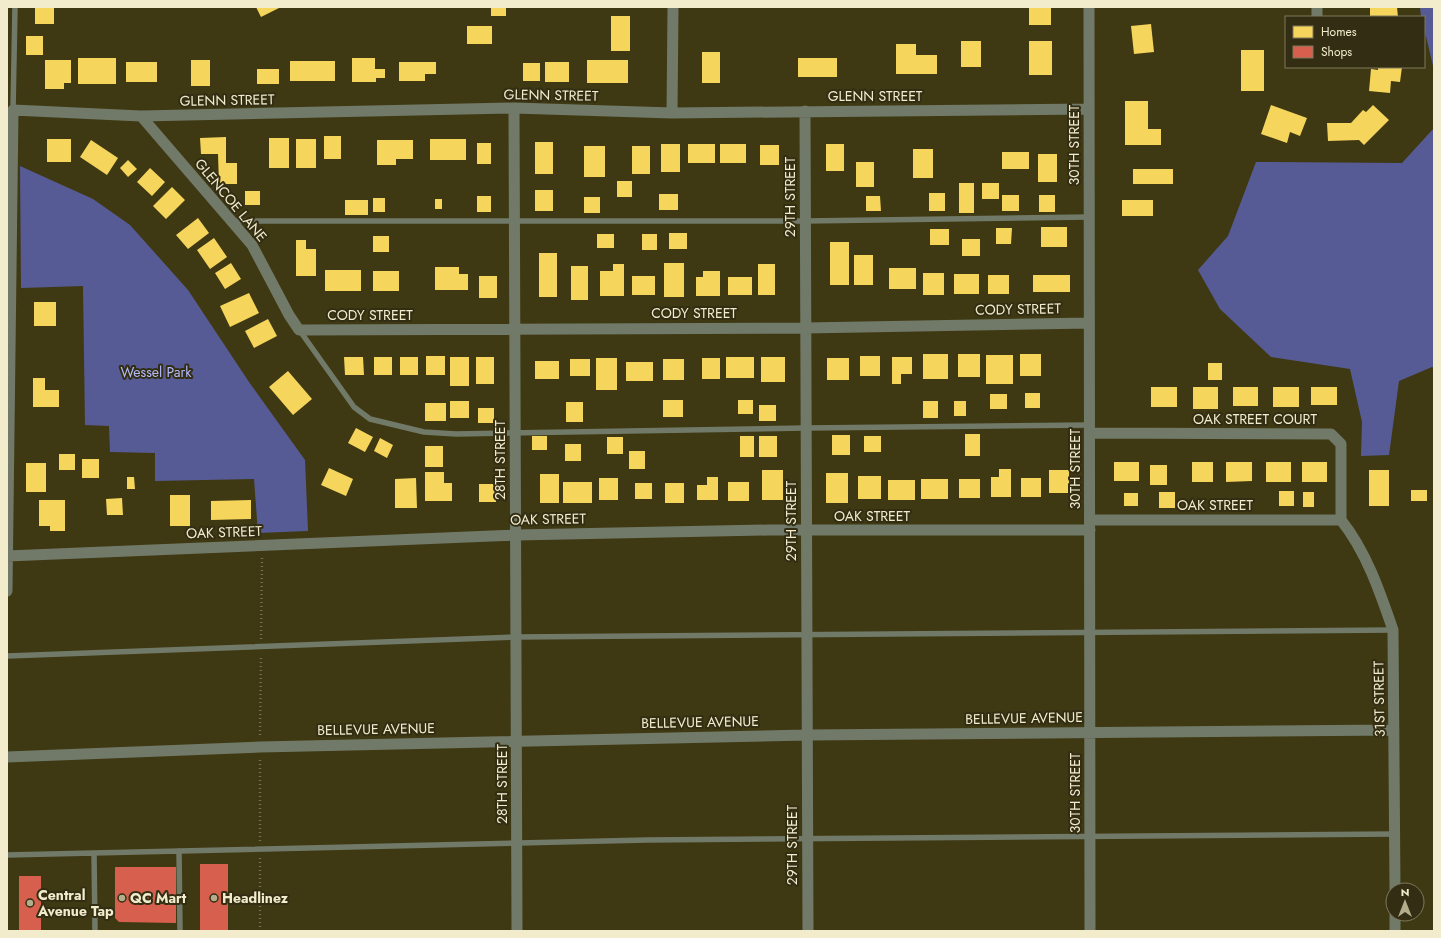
<svg xmlns="http://www.w3.org/2000/svg" width="1441" height="938" font-family="Jost,sans-serif">
<style>
.green{fill:#575b95}
.homes{fill:#f6d55c}
.shops{fill:#d6604d}
.lines{fill:none;stroke-linecap:round;stroke-linejoin:round}
.path{stroke:#6e705a;stroke-width:2.5;stroke-dasharray:1 3;stroke-linecap:butt}
.lane{stroke:#717a69;stroke-width:5.5}
.street{stroke:#717a69;stroke-width:11}
.poi-dot{fill:#b3ad8c;stroke:#322d13;stroke-width:1.5}
.labels{text-anchor:middle;dominant-baseline:central;stroke-width:4;stroke-linejoin:round;paint-order:stroke}
.street-label{font-size:14px;fill:#f2eccd;stroke:#322d13}
.park-label{font-size:14px;fill:#b3bbfd;stroke:#322d13}
.poi-label{font-size:14px;font-weight:bold;fill:#f2eccd;stroke:#322d13;text-anchor:start}
</style>
<rect width="100%" height="100%" fill="#3f3913"/>
<path class="green" d="M1420 7H1434V70L1424 28V17H1421Z
M1434 128V368L1432 367 1399 381 1389 455 1361 456 1362 422 1350 369 1271 357 1220 309 1198 270 1228 236 1256 162 1402 163Z
M20 166 93 199 130 225 188 290 249 382 305 460 308 531 258 533 254 479 155 481V453L110 452 109 426 85 425 83 286 21 288Z"/>
<path class="homes" d="M35 7H54V24H35Z
M256 7H281L261 17Z
M491 7H506V16H491Z
M1029 7H1051V25H1029Z
M1370 7H1397L1398 17H1370Z
M611 16H630V51H611Z
M1151 24 1154 52 1134 54 1131 26Z
M467 26H492V44H467Z
M26 36H43V55H26Z
M961 41H981V67H961Z
M1029 41H1052V75H1029Z
M896 44H916V55H937V74H896Z
M1241 50H1264V91H1241Z
M702 52H720V83H702Z
M78 58H116V84H78Z
M352 58H375V69H385V78H376V82H352Z
M798 58H837V77H798Z
M45 60H71V83H64V89H45Z
M191 60H210V86H191Z
M587 60H628V83H587Z
M290 61H335V81H290Z
M126 62H157V82H126Z
M399 62H436V74H425V81H399Z
M545 62H569V82H545Z
M523 63H540V81H523Z
M1378 67H1402L1400 82 1391 81 1390 93 1369 91 1371 69 1378 70Z
M257 69H279V84H257Z
M1125 101H1148V129H1161V145H1125Z
M1271 105 1307 118 1300 136 1290 132 1287 143 1261 134Z
M1373 105 1389 120 1364 145 1359 140 1328 141 1327 123H1351L1363 110 1366 112Z
M324 136H341V159H324Z
M226 137V163H237V184H219L218 154H201L200 138Z
M269 138H289V168H269Z
M47 139H71V162H47Z
M296 139H316V168H296Z
M430 139H466V160H430Z
M91 140 118 158 107 175 80 157Z
M377 140H413V159H396V165H377Z
M535 142H553V174H535Z
M477 143H491V164H477Z
M661 144H680V172H661Z
M688 144H715V163H688Z
M720 144H746V163H720Z
M826 144H844V171H826Z
M760 145H779V165H760Z
M584 146H605V177H584Z
M632 146H650V174H632Z
M913 149H933V178H913Z
M1002 152H1029V169H1002Z
M1038 154H1057V182H1038Z
M128 160 137 169 128 177 120 168Z
M856 162H874V187H856Z
M150 168 165 182 152 196 137 182Z
M1133 169H1173V184H1133Z
M617 181H632V197H617Z
M959 183H974V213H959Z
M982 183H999V199H982Z
M172 187 185 200 166 219 153 206Z
M535 190H553V211H535Z
M245 191H260V205H245Z
M929 193H945V211H929Z
M659 194H678V210H659Z
M1002 195H1019V211H1002Z
M1039 195H1055V212H1039Z
M477 196H491V212H477Z
M866 196H880L881 211H866Z
M584 197H600V213H584Z
M373 198H385V212H373Z
M435 199H442V209H435Z
M345 200H368V215H345Z
M1122 200H1153V216H1122Z
M198 218 209 233 188 249 176 235Z
M1041 227H1067V247H1041Z
M996 228H1012L1011 244H996Z
M930 229H949V245H930Z
M669 233H687V249H669Z
M597 234H614V248H597Z
M642 234H657V250H642Z
M373 236H389V252H373Z
M214 238 227 257 210 269 197 250Z
M962 239H980V256H962Z
M296 240H306V249H316V276H296Z
M830 242H849V285H830Z
M539 253H557V297H539Z
M854 255H873V285H854Z
M231 263 241 279 225 289 215 273Z
M664 263H684V297H664Z
M613 264H624V296H600V271H613Z
M758 264H775V295H758Z
M571 266H588V300H571Z
M435 267H459V274H468V290H435Z
M889 268H916V289H889Z
M325 270H361V291H325Z
M373 271H399V291H373Z
M703 271H720V296H696V277H703Z
M923 273H944V295H923Z
M954 274H979V294H954Z
M988 275H1009V294H988Z
M1033 275H1070V292H1033Z
M479 276H497V298H479Z
M632 276H655V295H632Z
M728 277H752V295H728Z
M249 293 259 313 230 327 220 306Z
M34 302H56V326H34Z
M268 319 277 336 254 348 245 331Z
M923 354H948V379H923Z
M958 354H980V377H958Z
M1020 354H1041V376H1020Z
M986 355H1013V384H986Z
M426 356H445V375H426Z
M860 356H880V376H860Z
M344 357H363L364 375H345Z
M374 357H392V375H374Z
M400 357H418V375H400Z
M450 357H469V386H450Z
M476 357H494V384H476Z
M726 357H754V378H726Z
M761 357H785V382H761Z
M892 357H912V374H901V384H892Z
M596 358H617V390H596Z
M702 358H720V379H702Z
M827 358H849V380H827Z
M570 359H590V376H570Z
M663 359H684V380H663Z
M535 361H559V379H535Z
M626 362H653V381H626Z
M1208 363H1222V380H1208Z
M288 371 312 399 293 415 269 387Z
M33 378H45V390H59V407H33Z
M1151 387H1177V407H1151Z
M1193 387H1218V409H1193Z
M1233 387H1258V406H1233Z
M1273 387H1299V407H1273Z
M1311 387H1337V405H1311Z
M1025 393H1040V408H1025Z
M990 394H1007V409H990Z
M663 400H683V417H663Z
M738 400H753V414H738Z
M450 401H469V418H450Z
M923 401H938V418H923Z
M954 401H966V416H954Z
M566 402H583V422H566Z
M425 403H446V421H425Z
M759 405H776V421H759Z
M478 408H494V423H478Z
M356 428 373 437 365 452 348 443Z
M965 434H980V456H965Z
M832 435H850V455H832Z
M532 436H547V450H532Z
M740 436H754V457H740Z
M759 436H777V457H759Z
M864 436H881V452H864Z
M607 437H623V454H607Z
M380 438 393 445 387 458 374 451Z
M565 444H581V461H565Z
M425 446H443V467H425Z
M629 451H645V469H629Z
M59 454H75V470H59Z
M82 459H99V478H82Z
M1114 462H1139V481H1114Z
M1192 462H1213V482H1192Z
M1226 462H1252V481L1226 482Z
M1266 462H1291V482H1266Z
M1302 462H1327V482H1302Z
M26 463H46V492H26Z
M1150 465H1167V485H1150Z
M329 468 353 479 346 496 321 485Z
M999 469H1011V497H991V477H999Z
M762 470H783V500H762Z
M1049 470H1069V493H1049Z
M1369 470H1389V506H1369Z
M425 472H444V483H452V501H425Z
M826 473H848V503H826Z
M540 474H559V503H540Z
M858 476H881V499H858Z
M127 477H134L135 489H127Z
M707 477H718V500H697V485H707Z
M416 478 417 508H395V479Z
M599 478H618V500H599Z
M1021 478H1041V497H1021Z
M921 479H948V499H921Z
M959 479H980V498H959Z
M888 480H915V500H888Z
M563 482H592V503H563Z
M728 482H749V501H728Z
M635 483H652V499H635Z
M665 483H684V503H665Z
M479 484H496V502H479Z
M1411 490H1427V501H1411Z
M1279 491H1294V506H1279Z
M1159 492H1175V508H1159Z
M1303 492H1314V507H1303Z
M1124 493H1138V506H1124Z
M170 495H190V526H170Z
M122 498 123 515H107L106 499Z
M39 500H65V531H50V526H39Z
M251 500V519L211 520V501Z"/>
<path class="shops" d="M200 864H228V931H200Z
M115 867H176V923L119 922 115 918Z
M19 876H41V931H19Z"/>
<g class="lines">
<path class="path" d="M261 639 262 558
M260 735 261 656
M260 841V760
M260 931V858"/>
<path class="lane" d="M13 110 15 7
M231 221H805L1089 217
M300 331 354 407 370 419 424 432 456 434 806 428 1090 425
M7 656 516 637 1393 630
M179 851 180 931
M94 853 95 931
M7 855 647 840 1395 834"/>
<path class="street" d="M1089 7 1090 931
M1317 7V17
M514 108 517 931
M805 111 808 931
M672 113 673 7
M141 116 252 245 289 315 299 330 805 328 1089 323
M1090 433 1331 434 1341 444V520
M1090 520H1341
M1341 520C1366 551 1380 592 1393 630L1395 890
M7 556 516 535 769 530H1090
M7 591 13 110 141 116 514 108 672 113 1089 109
M7 757 260 747 807 735 1394 730
M1395 914V931"/>
</g>
<g class="poi-dot">
<circle cx="122" cy="898" r="4"/>
<circle cx="214" cy="898" r="4"/>
<circle cx="30" cy="903" r="4"/>
</g>
<g class="labels">
<g class="street-label">
<text transform="translate(551 95) rotate(1)">GLENN STREET</text>
<text x="875" y="96">GLENN STREET</text>
<text transform="translate(227 100) rotate(-1)">GLENN STREET</text>
<text transform="translate(1074 145) rotate(-90)">30TH STREET</text>
<text transform="translate(790 197) rotate(-90)">29TH STREET</text>
<text transform="translate(231 200) rotate(50)">GLENCOE LANE</text>
<text transform="translate(1018 309) rotate(-1)">CODY STREET</text>
<text x="694" y="313">CODY STREET</text>
<text x="370" y="315">CODY STREET</text>
<text x="1255" y="419">OAK STREET COURT</text>
<text transform="translate(500 460) rotate(-90)">28TH STREET</text>
<text transform="translate(1075 469) rotate(-90)">30TH STREET</text>
<text x="1215" y="505">OAK STREET</text>
<text x="872" y="516">OAK STREET</text>
<text transform="translate(548 519) rotate(-1)">OAK STREET</text>
<text transform="translate(791 521) rotate(-90)">29TH STREET</text>
<text transform="translate(224 532) rotate(-2)">OAK STREET</text>
<text transform="translate(1379 699) rotate(-91)">31ST STREET</text>
<text transform="translate(1024 718) rotate(-1)">BELLEVUE AVENUE</text>
<text transform="translate(700 722) rotate(-1)">BELLEVUE AVENUE</text>
<text transform="translate(376 729) rotate(-1)">BELLEVUE AVENUE</text>
<text transform="translate(502 784) rotate(-90)">28TH STREET</text>
<text transform="translate(1075 793) rotate(-90)">30TH STREET</text>
<text transform="translate(792 845) rotate(-90)">29TH STREET</text>
</g>
<g class="park-label">
<text x="156" y="372">Wessel Park</text>
</g>
<g class="poi-label">
<text x="38" y="895">Central<tspan x="38" dy="16">Avenue Tap</tspan></text>
<text x="130" y="898">QC Mart</text>
<text x="222" y="898">Headlinez</text>
</g>
</g>
<rect width="1441" height="938" fill="none" stroke="#f2eccd" stroke-width="16"/>
<rect x="1285" y="16" width="140" height="52" fill="#322d13" stroke="#7f795d"/>
<rect x="1293" y="26" width="20" height="12" fill="#f6d55c" stroke="#7f795d"/>
<text x="1321" y="36" font-size="12" fill="#f2eccd">Homes</text>
<rect x="1293" y="46" width="20" height="12" fill="#d6604d" stroke="#7f795d"/>
<text x="1321" y="56" font-size="12" fill="#f2eccd">Shops</text>
<g transform="translate(1405 902)"><circle r="19" fill="#322d13" stroke="#7f795d"/>
<path d="M0-3L7 15L0 10L-7 15Z" fill="#b3ad8c"/>
<text y="-6" font-size="11" font-weight="bold" text-anchor="middle" fill="#f2eccd">N</text>
</g>
</svg>
